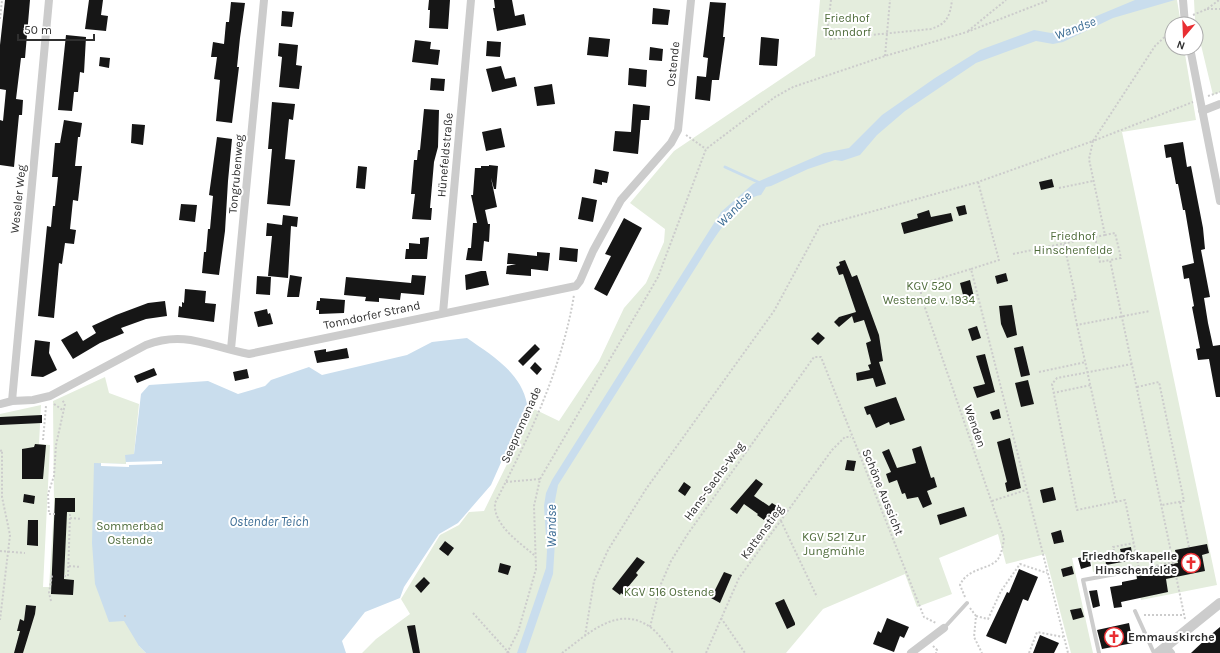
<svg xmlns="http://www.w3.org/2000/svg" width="1220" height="653" font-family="Karla,sans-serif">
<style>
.green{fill:#e4eddd}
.water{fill:#c9dded}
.pier{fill:#fff}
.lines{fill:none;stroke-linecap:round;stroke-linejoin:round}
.stream{stroke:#c9dded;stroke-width:3}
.building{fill:#161616}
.path{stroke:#ccc;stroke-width:2;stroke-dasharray:2 2;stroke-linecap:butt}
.service{stroke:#ccc;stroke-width:4}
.minor{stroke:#ccc;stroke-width:8}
.tertiary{stroke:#ccc;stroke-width:10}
.labels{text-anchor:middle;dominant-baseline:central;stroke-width:4;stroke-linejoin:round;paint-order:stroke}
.park-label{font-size:12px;fill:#4f6c3b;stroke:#fff}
.street-label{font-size:12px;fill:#2f2f2f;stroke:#fff}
.poi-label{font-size:12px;font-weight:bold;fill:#2f2f2f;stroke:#fff;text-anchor:end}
.water-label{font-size:13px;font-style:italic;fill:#3b6c94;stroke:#fff}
</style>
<rect width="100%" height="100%" fill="#fff"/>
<path class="green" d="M820 0H1177L1181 24H1172V48H1184L1196 120 1122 132 1217 585 1141 600 1134 568 1116 571 1115 567 1093 572 1090 555 1072 558 1093 653H1071L1045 554 1006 564 998 534 939 558 952 594 917 607 905 574 823 609 786 653H362L376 639 410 614 401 599 440 535 459 525 469 512 484 511 534 409 559 421 599 361 624 308 646 283 664 242 665 229 630 203 674 151 815 56Z
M1194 0H1220V92L1213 95 1195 20Z
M105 377 109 393 139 404 134 454 139 646 146 653H0V414L41 405 39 444 50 445 43 587H49L54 508 53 401Z"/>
<path class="water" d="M1135 0H1175L1113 18 1063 42 1053 44 1036 41 976 63 905 111 877 135 860 155 842 161 835 160 808 169 771 186 766 187 761 195C737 197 709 247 696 267L558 485 554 506 555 542 553 574 526 653H517L546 568 547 551 544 506 546 493 552 480 721 212 753 184 764 179 824 153 849 148 882 115 935 78 980 50 1034 30 1051 33 1058 32Z
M467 338C491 355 521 372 527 404L491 485 458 523 439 534 404 587 400 598 365 612 342 641 346 653H146L139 646 124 621 109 622 95 584 92 543 94 463 126 464 125 455 134 454 141 394 149 385 208 381 238 394 265 386 271 380 309 367 322 375 407 355 432 342Z"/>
<path class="pier" d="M162 461V464L129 465V467L101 466V463L126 464V462Z"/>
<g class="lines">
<path class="stream" d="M725 167 760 183"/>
</g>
<path class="building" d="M5 0H30L25 58H21L16 99 23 100 22 115H19L14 167 0 165V120L3 121 6 90 0 89V45Z
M89 0H103L101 15 108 16 106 31 85 29Z
M429 0H450L448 29 429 28 430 10H428Z
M494 0H512L515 16 524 14 526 25 497 31 493 8H495Z
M231 2 245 3 240 38 237 67H239L232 123 216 121 220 80 214 79 217 57H211L213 42 224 44 226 22H229Z
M710 2 726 3 723 37H725L719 80H712L710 101 695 99 697 76 706 77 708 58 703 57Z
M653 8 670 10 668 25 652 24Z
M282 11 294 12 292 27 281 26Z
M66 35 86 37 84 73 80 72 78 92H74L72 111 58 110Z
M589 37 610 39 608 57 587 55Z
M761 37 779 39 777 66 759 65Z
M415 40 431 42 430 49 440 50 438 65 412 62Z
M487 41 501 42 500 57 486 56Z
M279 43 298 45 296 65 302 66 299 89 279 87 282 57 278 56Z
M650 47 663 49 662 61 649 60Z
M100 57 110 58 109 68 99 66Z
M501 66 505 79 515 77 517 86 492 92 486 69Z
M629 68 647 70 646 87 628 85Z
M431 78 445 79 444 91 430 90Z
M552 84 555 104 537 106 534 87Z
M272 102 295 104 293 120 289 119 285 159 295 160 290 206 267 204 272 149H268Z
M633 104 650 106 649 120H641L638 154 613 151 615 131 631 132Z
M424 109 439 110 438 147 434 162 430 208H432L431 220 412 219 415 194H411L414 160H417L418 150H420Z
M64 120 82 123 80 137H78L75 166H82L78 201 73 200 70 229 76 230 74 244 65 243 62 264 59 263 54 318 38 316 47 226 51 227 53 206H55L58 177H52L55 143H60Z
M132 124 145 125 143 145 131 143Z
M501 128 505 147 486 151 482 132Z
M217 137 232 139 228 181 225 231 219 275 202 273 204 252H206L208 229H210L213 196 209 195Z
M1183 142 1187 167 1191 166 1203 228 1205 249 1201 250 1210 297 1204 298 1208 323 1213 346 1220 345V397H1216L1209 359 1198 360 1196 349 1200 348 1192 307 1194 306 1189 278 1184 279 1182 266 1194 263 1185 210H1183L1178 184H1176L1171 157 1166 158 1164 145Z
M489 165 498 166 496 189H494L491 178 497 207 485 210 488 224H490L489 242 484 241 482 261 466 260 468 248H471L473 223H477L471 195H473L475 168H481V166H489Z
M358 166 367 167 365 189 356 188Z
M595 169 609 172 607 183 602 182V185L593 183Z
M1052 179 1054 187 1041 190 1039 182Z
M582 197 597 200 593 222 578 219Z
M181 204 197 205 195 222 179 220Z
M965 205 967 214 959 216 956 207Z
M929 210 931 217 951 213 953 221 904 234 901 223 918 218 917 214Z
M283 215 298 217 297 227 291 226 288 278 268 276 272 236H266L267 223 282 225Z
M624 218 642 228 607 296 594 289 611 256 605 254Z
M429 237 427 259H405L406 249H409V243L420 244V238Z
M560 247 578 249 577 262 559 260Z
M537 252 550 253 548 271 531 269V276L506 274 507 266 516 264H507L508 253 537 256Z
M845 260 852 277 857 275 879 335 883 361 879 362 886 384 876 387 873 378 857 381 856 373 870 370 868 365 871 364 866 343 871 341 864 320 854 323 852 316 839 327 834 322 839 317 856 312 843 274 839 275 836 267 840 265 839 262Z
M481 271H486L489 285 466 290 465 275Z
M1006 273 1008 281 997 284 995 276Z
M290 275 302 277 299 297H287Z
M412 275 426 276 424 295 401 293 400 300 379 298V302L365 301 366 297 344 295 346 277 411 283Z
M257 276 271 277 270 295 256 294Z
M970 280 974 297 964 299 960 283Z
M185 289 206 291 205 303 216 304 214 322 178 317 179 306 182 307V302L184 303Z
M320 298 345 300 344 313 319 314V310H316L317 301H320Z
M165 301 167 316 146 319 121 328 124 333 100 343 73 359 61 340 77 331 83 341 96 333 92 326 116 315 148 303Z
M1012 305 1017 335 1007 338 1001 324 999 306Z
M267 309 268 314 270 313 273 324 258 327 254 312Z
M977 326 981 338 972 341 968 329Z
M818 332 825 338 818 345 811 339Z
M35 340 50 342 49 353 57 370 43 377 31 376Z
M535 344 540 349 523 366 518 361Z
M1023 346 1030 375 1021 377 1014 348Z
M347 348 349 358 317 363 314 351 326 349V352Z
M985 354 995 392 977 398 973 387 985 384 976 356Z
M535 362 542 369 537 375 530 368Z
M154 368 157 375 137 383 134 376Z
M247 369 249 378 235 381 233 372Z
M1028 380 1034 404 1021 407 1015 383Z
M896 397 905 420 890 425 889 422 876 428 870 414 867 415 864 407Z
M999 409 1001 418 993 420 990 412Z
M42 415V423L0 425V417Z
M1010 438 1021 488 1007 492 1005 483 1007 482 997 442Z
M35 444 46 445 43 479H22V449L34 447Z
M921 446 931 478 934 477 937 487 927 491 932 504 923 508 918 497 907 499 905 493 902 494 897 480 889 483 886 474 891 472 882 452 889 449 897 468 916 463 912 449Z
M847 460 856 461 854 471 845 470Z
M756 479 763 484 754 496 769 506 772 503 780 508 773 518 768 515 764 520 757 515 758 514 744 504 737 514 730 509Z
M684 482 691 487 685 496 678 491Z
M1053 487 1056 500 1043 503 1040 490Z
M24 494 35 496 34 504 23 502Z
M55 498H75V512H67L64 579 74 580 73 595 51 594Z
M964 507 967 516 940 525 937 515Z
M28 520H38V546L27 545Z
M1061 530 1064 542 1054 544 1051 533Z
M445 541 454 548 448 556 439 549Z
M1207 544 1209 553 1202 555 1205 571 1166 579 1168 592 1121 602 1122 607 1114 608 1110 587 1122 585V582L1137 579 1136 569 1178 563 1175 550Z
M1131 547 1133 560 1106 565 1105 556 1121 553 1120 549Z
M1089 556 1091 566 1081 569 1078 558Z
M637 557 645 562 636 573 638 575 628 587 631 589 625 596 621 593 620 595 612 589Z
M500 563 511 566 508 575 498 572Z
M1072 566 1074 574 1063 577 1061 569Z
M1019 569 1038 577 1028 601 1023 599 1006 644 986 636 1007 592 1009 593Z
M724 572 732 575 720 603 711 598Z
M424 577 430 583 421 593 415 586Z
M1097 590 1100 606 1093 608 1089 591Z
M784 599 795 623V625L787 629 775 603Z
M26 605 36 606 35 614 23 653H14L20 631H17L20 619 24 621Z
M1081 608 1084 617 1073 620 1070 610Z
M887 618 909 627 904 638 900 636 894 652 873 644 878 631 881 633Z
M1129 623 1133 643 1102 649 1097 630Z
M415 625 420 653H413L407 626Z
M1220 627V653H1191L1208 637Z
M1040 635 1059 643 1054 653H1033Z"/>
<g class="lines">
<path class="path" d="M831 0 827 32 828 37 831 39 931 29C947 24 950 16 952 0
M1207 9H1220
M1193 15 1207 9 1219 0
M0 19 2 0
M968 31 1006 0
M885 56 890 0
M1208 96 1220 92
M686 135 706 149
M978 182 999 260 971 269 1068 653
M1059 188 1093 181
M1095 237 1100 262 1110 260
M1064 244 1076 299 1072 300 1077 325
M1013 254 1105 235
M1132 364 1057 378 1052 384 1077 510 1125 500 1139 569
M1039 372 1086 362
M1137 387 1159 382 1184 501 1162 505
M1053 393 1091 385
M54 404 64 411
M43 440 46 406
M0 451 2 450V497L10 535 0 620
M506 482 540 479
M992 501 1026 490
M1116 502 1077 325 1150 311
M1180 502 1189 547
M55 514H49L48 494 54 476 56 445 65 404 62 400
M70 518 82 519
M781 521 817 597
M0 551 25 553
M1114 551 1113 547 1134 543
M534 555C519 542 493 525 495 503 529 437 562 369 574 295
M69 566 81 567
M1121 573 1173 562
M64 576H68L70 515H67
M965 597 960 585C968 567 990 570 998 559 1002 553 1003 545 1004 538L921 296V284L971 269
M51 601 49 593 52 575
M970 608 976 616 974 637 982 653
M473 613 509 653
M1144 615H1184
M124 616H127
M976 616 988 619 1001 591 1020 564 1047 573
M721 618 745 653
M1185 619 1110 260 1121 258 1115 233 1105 235 1089 159 1093 141 1193 102
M650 627 661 584 671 561 687 535 814 357H821L924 617 936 623
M585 636 594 581 608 550 646 489 774 311 820 226 978 182 1093 141 1155 46 1172 30
M933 646 937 650 936 653
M507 653 518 632 536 569 534 506 540 479 658 277 706 149 775 97 793 87 885 56 967 32 1049 0
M562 653C588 634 618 604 650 627 659 633 666 645 673 653
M706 653 739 578 832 450 845 437H851
M1029 653 1037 632 1063 637"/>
<path class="service" d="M1135 611 1154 653
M944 628 967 603
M1099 653 1083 580 1116 574"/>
<path class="minor" d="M1183 0 1185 24
M1190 48 1220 201
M1202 111 1220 104
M443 313 471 0
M231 349 264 0
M12 401 49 0
M0 404 12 401 33 400 50 396 146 345C185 330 210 347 249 354L576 286 580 281 593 251 621 200 671 143 678 130 691 0
M1166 647 1171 653
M911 653 944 628"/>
<path class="tertiary" d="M1158 653 1220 603"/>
</g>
<defs>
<symbol id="church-ring" viewBox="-11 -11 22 22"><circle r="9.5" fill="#fff" stroke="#e92e32" stroke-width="1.5"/><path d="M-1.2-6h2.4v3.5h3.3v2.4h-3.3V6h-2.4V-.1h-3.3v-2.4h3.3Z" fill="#e92e32"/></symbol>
</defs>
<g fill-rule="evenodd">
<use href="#church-ring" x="1180" y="552" width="22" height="22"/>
<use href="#church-ring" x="1103" y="626" width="22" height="22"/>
</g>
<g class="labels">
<g class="park-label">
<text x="847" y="18">Friedhof<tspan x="847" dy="14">Tonndorf</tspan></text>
<text x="1073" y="236">Friedhof<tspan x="1073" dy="14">Hinschenfelde</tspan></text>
<text x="929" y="286">KGV 520<tspan x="929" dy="14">Westende v. 1934</tspan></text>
<text x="130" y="526">Sommerbad<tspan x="130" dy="14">Ostende</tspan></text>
<text x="834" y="537">KGV 521 Zur<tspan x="834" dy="14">Jungmühle</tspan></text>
<text x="669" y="592">KGV 516 Ostende</text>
</g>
<g class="street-label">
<text transform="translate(673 64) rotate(-84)">Ostende</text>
<text transform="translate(445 155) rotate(-85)">Hünefeldstraße</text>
<text transform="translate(236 174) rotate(-85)">Tongrubenweg</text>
<text transform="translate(18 199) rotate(-84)">Weseler Weg</text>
<text transform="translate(372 315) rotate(-12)">Tonndorfer Strand</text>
<text transform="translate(521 425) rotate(-66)">Seepromenade</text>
<text transform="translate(975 426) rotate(71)">Wenden</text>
<text transform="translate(714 481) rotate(-54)">Hans-Sachs-Weg</text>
<text transform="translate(883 492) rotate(68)">Schöne Aussicht</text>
<text transform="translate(762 532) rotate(-54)">Kattenstieg</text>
</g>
<g class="poi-label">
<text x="1177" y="556">Friedhofskapelle<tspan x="1177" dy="14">Hinschenfelde</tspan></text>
<text x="1128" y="637" text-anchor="start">Emmauskirche</text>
</g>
<g class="water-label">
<text transform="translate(1075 28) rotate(-21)">Wandse</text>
<text transform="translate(734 209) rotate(-46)">Wandse</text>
<text x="269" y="521">Ostender Teich</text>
<text transform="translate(551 526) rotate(-90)">Wandse</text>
</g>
</g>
<g transform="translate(1184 36) rotate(199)"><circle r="19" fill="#ffffff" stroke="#acacac"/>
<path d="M0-3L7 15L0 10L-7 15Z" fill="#e92e32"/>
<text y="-6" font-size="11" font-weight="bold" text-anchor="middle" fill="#2f2f2f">N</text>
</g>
<path d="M18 34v6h76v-6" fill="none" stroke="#2f2f2f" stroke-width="2"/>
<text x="24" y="34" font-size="12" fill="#2f2f2f" stroke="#ffffff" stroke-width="3" paint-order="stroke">50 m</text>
</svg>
